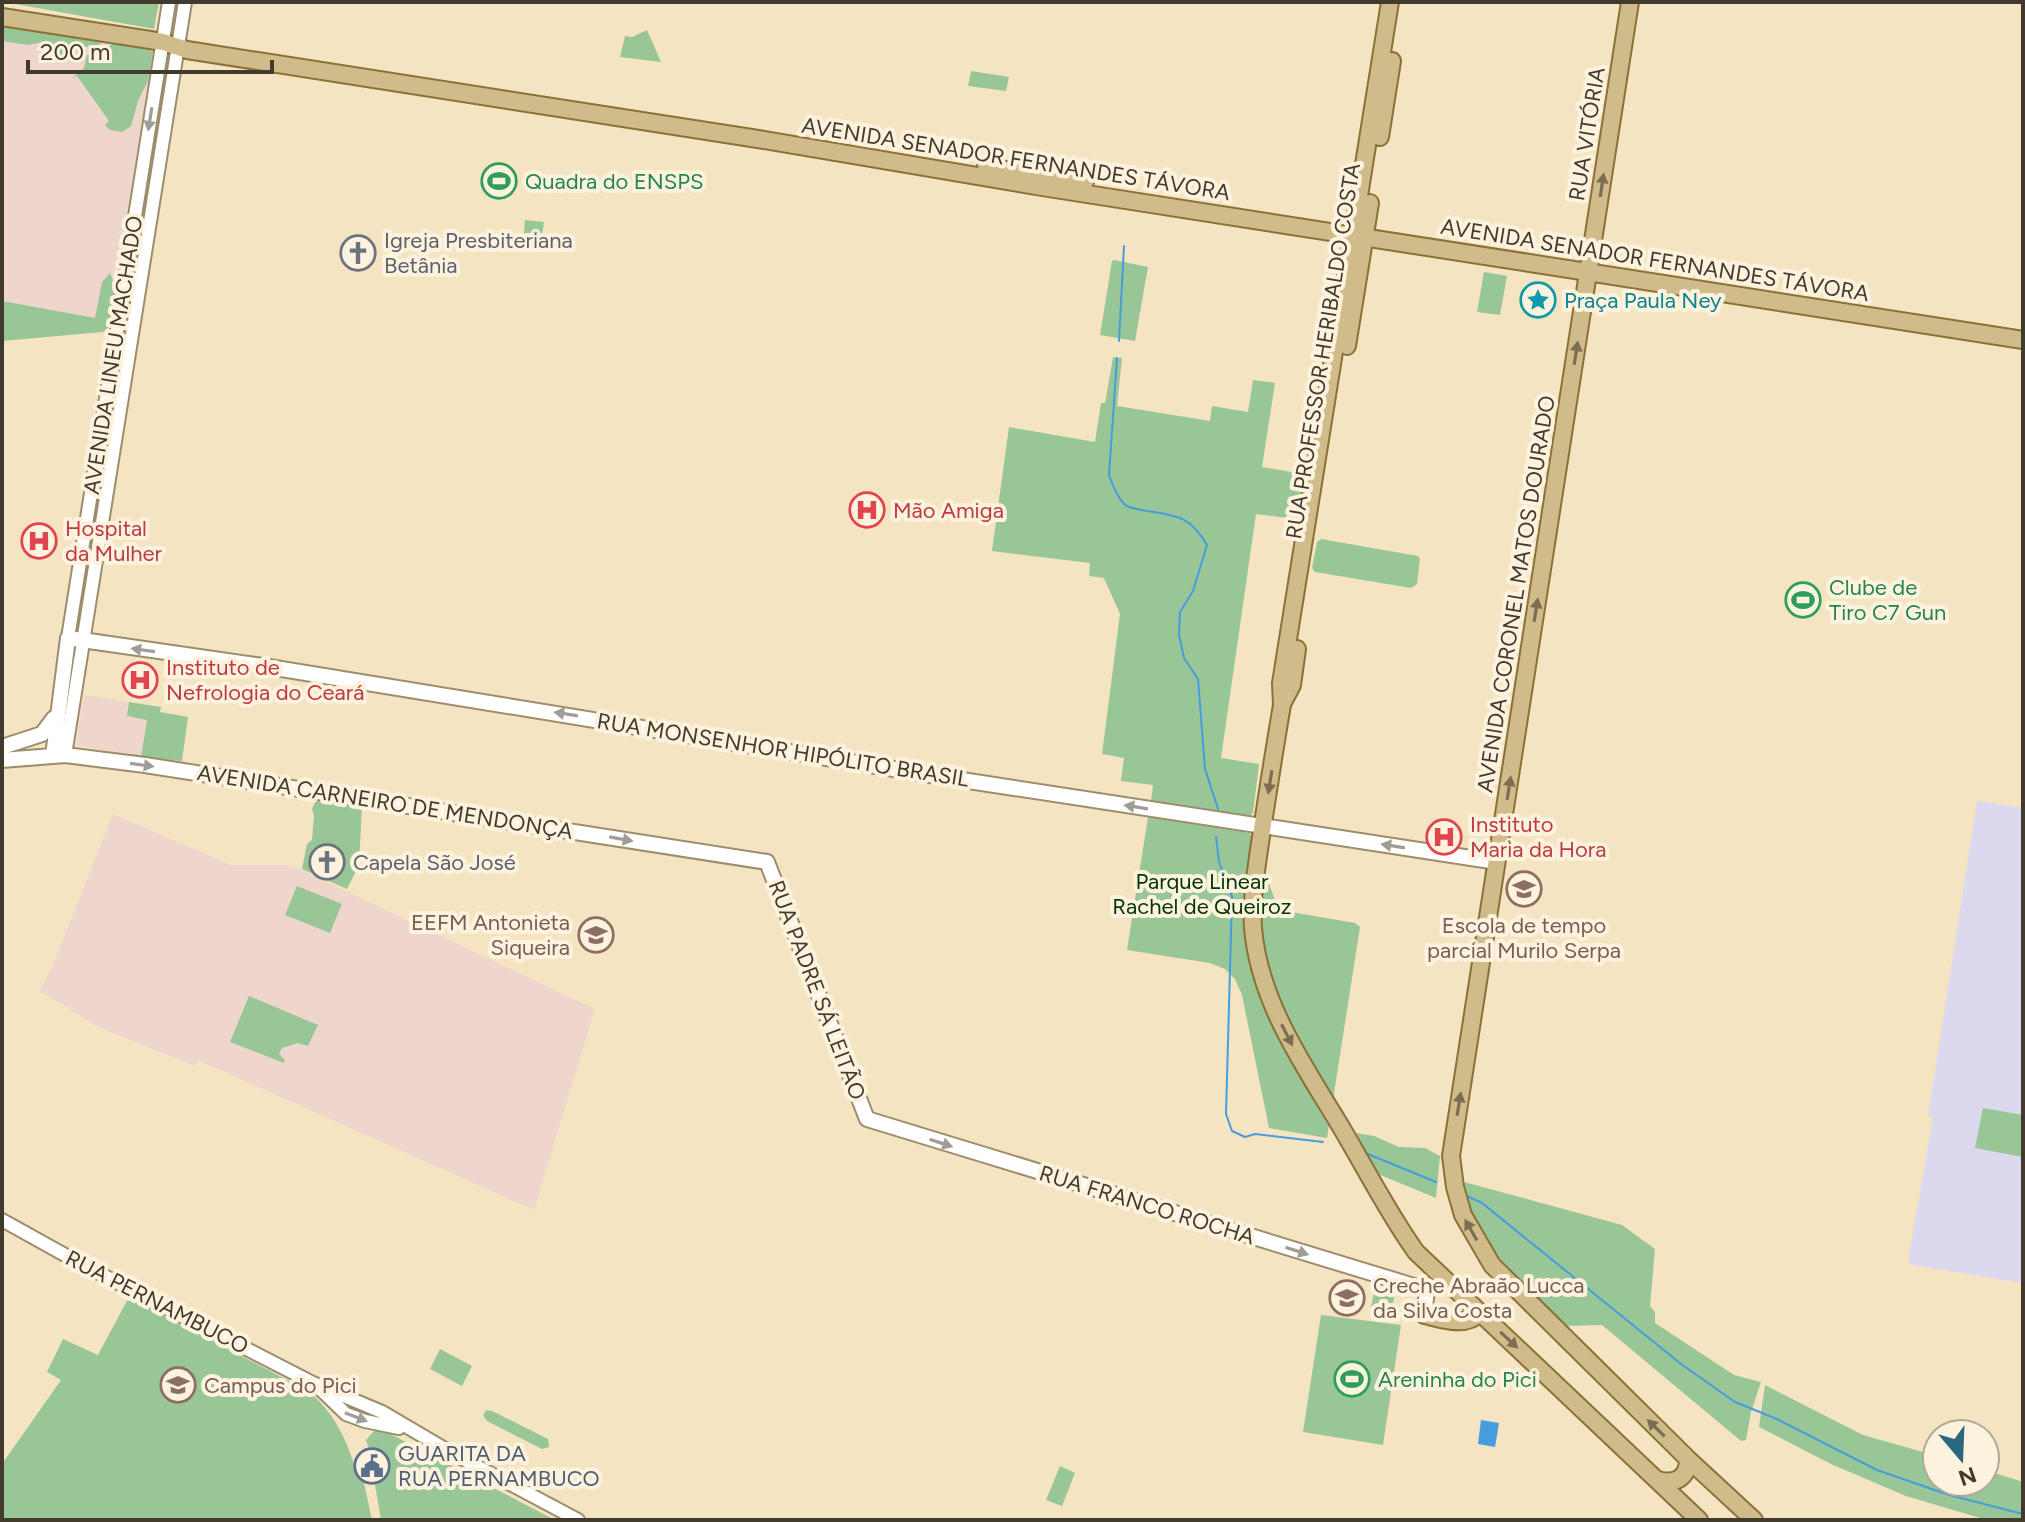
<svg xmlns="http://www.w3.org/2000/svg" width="2025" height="1522" font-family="Figtree,sans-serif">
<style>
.commercial{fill:#eed6cd}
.industrial{fill:#dcd9ef}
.green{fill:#99c696}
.water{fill:#469dde}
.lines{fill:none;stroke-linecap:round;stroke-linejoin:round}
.stream{stroke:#469dde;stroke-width:2}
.tertiary-casing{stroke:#9c8d6c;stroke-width:16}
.secondary-casing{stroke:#9c8d6c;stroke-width:18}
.primary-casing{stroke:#8a7137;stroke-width:20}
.tertiary{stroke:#fff;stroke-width:12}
.secondary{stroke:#fff;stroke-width:14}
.primary{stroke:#d0bb8b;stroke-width:16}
.oneway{fill:#a09d96}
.oneway2{fill:#7b6e53}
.labels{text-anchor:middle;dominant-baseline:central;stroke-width:8;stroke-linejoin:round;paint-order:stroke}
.street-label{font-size:22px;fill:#423b2d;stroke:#fcf2dd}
.leisure-label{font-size:22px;fill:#27864d;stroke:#fcf2dd;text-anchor:start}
.worship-label{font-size:22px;fill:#5b616d;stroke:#fcf2dd;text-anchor:start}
.culture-label{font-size:22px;fill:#0d838f;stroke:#fcf2dd;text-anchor:start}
.health-label{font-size:22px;fill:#be3a42;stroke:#fcf2dd;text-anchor:start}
.park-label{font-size:22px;fill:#003502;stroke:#fcf2dd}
.education-label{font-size:22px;fill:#785e54;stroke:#fcf2dd;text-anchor:start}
.service-label{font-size:22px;fill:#4e5e75;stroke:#fcf2dd;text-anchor:start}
</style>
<rect width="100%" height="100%" fill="#f5e4c1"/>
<path class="commercial" d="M2 25 153 51 109 327 2 337Z
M84 695 129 702 127 716 147 720 141 757 76 745Z
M113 814 231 865H287L306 872 595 1009 534 1210 198 1060 195 1066 113 1033 93 1024 44 993H38L50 972Z"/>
<path class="industrial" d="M1977 801 2023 808V1283L1912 1265 1908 1261 1933 1118 1928 1116Z"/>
<path class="green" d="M4 2H159L154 29Z
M2 25 105 41C102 43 95 47 92 47 74 48 67 36 60 62L55 56 60 52 54 44 49 47 43 42 28 45 2 41Z
M647 30 661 62 620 57 625 36 632 37Z
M114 43 153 51 148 81 138 101 131 126 122 132 110 130 105 125 109 121 77 76 72 78 84 68 87 55 98 53Z
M971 71 1009 77 1006 91 968 86Z
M525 220 544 222 540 248 523 247Z
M1114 260 1148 267 1135 341 1100 335 1112 261Z
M1484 272 1507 276 1500 315 1477 312Z
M110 273 116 288 109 327 103 332 2 341V301L95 318 102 282Z
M1113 357 1122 358 1117 406 1210 421 1212 406 1248 412 1253 380 1275 383 1262 467 1309 475 1302 520 1256 514 1221 758 1259 764 1253 813 1249 816 1151 801 1153 785 1121 781 1124 758 1102 754 1120 614 1104 578 1089 576 1090 563 992 551 1009 427 1095 442 1101 403H1105Z
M1321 539 1418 556 1420 559 1417 584 1411 588 1315 572 1312 568 1317 542Z
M129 702 161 707 160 712 188 717 182 761 141 757 147 720 127 716Z
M317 798 362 805 359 865 347 889 302 869 307 844 312 840 314 816 312 809Z
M1148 817 1250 833 1278 908 1285 911 1355 923 1360 927 1327 1138 1269 1128 1242 995 1235 979 1225 969 1210 963 1127 950Z
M297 886 342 904 330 933 285 915Z
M249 996 318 1025 308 1046 298 1043 282 1048 279 1054 285 1060 284 1063 230 1042Z
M1983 1108 2023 1115V1157L1975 1148Z
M1356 1133 1374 1136 1399 1147 1425 1148 1440 1156 1436 1198 1378 1174Z
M1464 1182 1622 1225 1655 1249 1650 1306 1655 1312V1323L1734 1375 1761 1382 1751 1412 1746 1440 1741 1441 1602 1325 1565 1326C1525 1285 1471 1243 1464 1182Z
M1375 1288 1395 1293 1390 1318 1370 1312Z
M129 1297 310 1392C335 1415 346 1438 356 1470L361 1469 372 1520H2V1464L61 1380 47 1372 63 1339 98 1355Z
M1321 1315 1401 1325 1383 1445 1303 1432Z
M440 1349 472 1366 462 1386 430 1369Z
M1765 1385 1863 1435 1937 1456V1482H1985V1470L2023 1482V1520H1987L1906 1496 1831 1464 1759 1427Z
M486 1410 492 1411 548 1439 549 1447 542 1449 487 1421 483 1415Z
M376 1429H381L555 1520H381L372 1467 375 1466 366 1440Z
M1060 1466 1075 1473 1062 1506 1046 1500Z"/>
<path class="water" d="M1481 1420 1499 1423 1495 1447 1478 1444Z"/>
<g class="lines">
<path class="stream" d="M1119 341 1124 246
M1117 358 1109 475C1112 484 1117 496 1124 504 1128 508 1136 509 1142 510 1175 516 1189 514 1207 545L1193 591 1180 612 1179 635 1184 658 1198 679 1205 769 1218 809
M1216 837 1219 862 1232 897 1226 1114 1232 1131 1245 1137 1255 1134 1323 1142
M1363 1152 1436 1182
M1467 1196 1482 1203 1681 1364 1735 1402 1777 1419 1877 1470 1949 1495 2023 1514"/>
<defs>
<path id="tertiary" d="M68 638 169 2
M65 755 185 2
M2 1220 83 1265 313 1383 382 1412 450 1452 578 1520
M316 1385 346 1414 365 1421 399 1428"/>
<path id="secondary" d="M2 747 42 734 54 718
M53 756 68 638 263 666 949 778 1497 862
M2 760 65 755 145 765 767 862 867 1119 1427 1290 1424 1315"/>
<path id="primary" d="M1390 2 1281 683 1282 705C1274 751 1267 797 1260 843 1256 871 1251 900 1253 928 1259 1000 1301 1061 1338 1122 1364 1165 1386 1210 1416 1252L1699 1520
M1630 2 1451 1156 1455 1187 1463 1215 1492 1265 1688 1459 1754 1520
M2 17 163 42 187 50 758 139 1042 187 2023 340
M1380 137 1392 61
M986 167 1085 182
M1347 346 1370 203
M1282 704 1292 685 1297 649
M1424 1315C1443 1319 1465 1328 1480 1313
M1658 1480C1675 1485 1688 1478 1688 1459"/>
</defs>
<use href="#tertiary" class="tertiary-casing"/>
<use href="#secondary" class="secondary-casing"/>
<use href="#primary" class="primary-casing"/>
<use href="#tertiary" class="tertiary"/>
<use href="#secondary" class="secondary"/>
<use href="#primary" class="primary"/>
</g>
<defs><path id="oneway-solid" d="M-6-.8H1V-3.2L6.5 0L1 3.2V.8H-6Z" transform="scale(2)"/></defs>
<g class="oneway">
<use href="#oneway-solid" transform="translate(150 119) rotate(99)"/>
<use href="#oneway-solid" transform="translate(143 650) rotate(-172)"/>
<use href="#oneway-solid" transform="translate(566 714) rotate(-171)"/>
<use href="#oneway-solid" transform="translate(142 765) rotate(8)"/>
<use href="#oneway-solid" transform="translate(1136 807) rotate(-171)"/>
<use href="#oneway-solid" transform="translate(621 839) rotate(10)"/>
<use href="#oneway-solid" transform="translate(1393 846) rotate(-171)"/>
<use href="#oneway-solid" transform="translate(941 1143) rotate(18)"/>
<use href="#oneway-solid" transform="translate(1297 1251) rotate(18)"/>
<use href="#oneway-solid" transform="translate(356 1417) rotate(21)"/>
</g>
<g class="oneway2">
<use href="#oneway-solid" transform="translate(1602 185) rotate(-82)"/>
<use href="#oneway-solid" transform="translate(1576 353) rotate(-81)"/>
<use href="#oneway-solid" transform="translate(1536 610) rotate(-81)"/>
<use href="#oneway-solid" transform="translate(1270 782) rotate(99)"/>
<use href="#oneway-solid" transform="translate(1509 788) rotate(-81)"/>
<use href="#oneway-solid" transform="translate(1287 1035) rotate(63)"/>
<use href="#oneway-solid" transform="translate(1459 1104) rotate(-81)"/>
<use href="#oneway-solid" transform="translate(1471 1230) rotate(-120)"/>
<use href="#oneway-solid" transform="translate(1509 1340) rotate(43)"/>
<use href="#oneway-solid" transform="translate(1656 1428) rotate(-136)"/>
</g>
<defs>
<symbol id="stadium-ring" viewBox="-11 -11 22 22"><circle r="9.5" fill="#fcf2dd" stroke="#2e9e5b" stroke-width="1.5"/><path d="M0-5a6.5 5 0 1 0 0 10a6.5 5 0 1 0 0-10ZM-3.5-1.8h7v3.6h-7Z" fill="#2e9e5b"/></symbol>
<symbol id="church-ring" viewBox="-11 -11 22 22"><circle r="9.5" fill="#fcf2dd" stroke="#6b7280" stroke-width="1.5"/><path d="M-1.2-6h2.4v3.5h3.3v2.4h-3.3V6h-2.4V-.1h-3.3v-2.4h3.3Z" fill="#6b7280"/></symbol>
<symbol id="sight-ring" viewBox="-11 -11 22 22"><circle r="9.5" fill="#fcf2dd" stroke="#0f9aa8" stroke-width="1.5"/><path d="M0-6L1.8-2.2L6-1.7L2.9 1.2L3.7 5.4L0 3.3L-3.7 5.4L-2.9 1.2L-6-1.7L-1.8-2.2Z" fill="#0f9aa8"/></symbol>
<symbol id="hospital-ring" viewBox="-11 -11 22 22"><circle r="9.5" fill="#fcf2dd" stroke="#e0444e" stroke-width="1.5"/><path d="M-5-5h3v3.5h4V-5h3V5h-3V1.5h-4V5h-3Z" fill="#e0444e"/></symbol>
<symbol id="school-ring" viewBox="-11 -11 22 22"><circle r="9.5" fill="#fcf2dd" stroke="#8d6e63" stroke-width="1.5"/><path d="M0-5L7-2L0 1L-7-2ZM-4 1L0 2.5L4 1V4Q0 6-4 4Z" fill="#8d6e63"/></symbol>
<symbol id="university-ring" viewBox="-11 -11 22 22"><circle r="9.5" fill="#fcf2dd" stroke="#8d6e63" stroke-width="1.5"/><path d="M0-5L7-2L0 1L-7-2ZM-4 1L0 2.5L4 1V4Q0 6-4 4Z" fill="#8d6e63"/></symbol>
<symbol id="civic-ring" viewBox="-11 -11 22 22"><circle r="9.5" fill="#fcf2dd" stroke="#5c6f8a" stroke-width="1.5"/><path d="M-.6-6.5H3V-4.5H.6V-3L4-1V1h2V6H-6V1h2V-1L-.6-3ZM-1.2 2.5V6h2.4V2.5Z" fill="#5c6f8a"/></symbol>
</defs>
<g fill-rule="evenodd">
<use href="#stadium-ring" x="479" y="161" width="40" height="40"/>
<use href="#church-ring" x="338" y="233" width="40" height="40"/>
<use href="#sight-ring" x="1518" y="280" width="40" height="40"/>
<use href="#hospital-ring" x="847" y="490" width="40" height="40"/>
<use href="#hospital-ring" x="19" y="521" width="40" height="40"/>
<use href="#stadium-ring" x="1783" y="580" width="40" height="40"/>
<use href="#hospital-ring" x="120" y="660" width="40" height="40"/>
<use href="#hospital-ring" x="1424" y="817" width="40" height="40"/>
<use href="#church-ring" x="307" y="842" width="40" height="40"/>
<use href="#school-ring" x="1504" y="869" width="40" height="40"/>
<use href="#school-ring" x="576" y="915" width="40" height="40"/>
<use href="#school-ring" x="1327" y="1278" width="40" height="40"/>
<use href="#stadium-ring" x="1332" y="1359" width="40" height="40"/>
<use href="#university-ring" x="158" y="1365" width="40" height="40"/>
<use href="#civic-ring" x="352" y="1446" width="40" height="40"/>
</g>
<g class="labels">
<g class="street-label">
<text transform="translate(1587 134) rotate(-81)">RUA VITÓRIA</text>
<text transform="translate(1016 159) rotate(9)">AVENIDA SENADOR FERNANDES TÁVORA</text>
<text transform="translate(1655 260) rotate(9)">AVENIDA SENADOR FERNANDES TÁVORA</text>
<text transform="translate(1323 351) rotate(-81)">RUA PROFESSOR HERIBALDO COSTA</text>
<text transform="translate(113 355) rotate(-81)">AVENIDA LINEU MACHADO</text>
<text transform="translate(1516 594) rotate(-81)">AVENIDA CORONEL MATOS DOURADO</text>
<text transform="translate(783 750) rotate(9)">RUA MONSENHOR HIPÓLITO BRASIL</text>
<text transform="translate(385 802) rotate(9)">AVENIDA CARNEIRO DE MENDONÇA</text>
<text transform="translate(817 990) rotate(69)">RUA PADRE SÁ LEITÃO</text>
<text transform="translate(1147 1205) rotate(17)">RUA FRANCO ROCHA</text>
<text transform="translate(157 1302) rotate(27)">RUA PERNAMBUCO</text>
</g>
<g class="leisure-label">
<text x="525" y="181">Quadra do ENSPS</text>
<text x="1829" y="587">Clube de<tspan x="1829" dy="25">Tiro C7 Gun</tspan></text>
<text x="1378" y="1379">Areninha do Pici</text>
</g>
<g class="worship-label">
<text x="384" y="240">Igreja Presbiteriana<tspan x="384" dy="25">Betânia</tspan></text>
<text x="353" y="862">Capela São José</text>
</g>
<g class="culture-label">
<text x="1564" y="300">Praça Paula Ney</text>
</g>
<g class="health-label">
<text x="893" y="510">Mão Amiga</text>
<text x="65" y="528">Hospital<tspan x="65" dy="25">da Mulher</tspan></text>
<text x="166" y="667">Instituto de<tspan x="166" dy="25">Nefrologia do Ceará</tspan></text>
<text x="1470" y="824">Instituto<tspan x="1470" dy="25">Maria da Hora</tspan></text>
</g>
<g class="park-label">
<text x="1202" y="881">Parque Linear<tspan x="1202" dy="25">Rachel de Queiroz</tspan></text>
</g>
<g class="education-label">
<text x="570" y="922" text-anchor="end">EEFM Antonieta<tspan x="570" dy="25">Siqueira</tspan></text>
<text x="1524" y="925" text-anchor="middle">Escola de tempo<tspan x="1524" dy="25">parcial Murilo Serpa</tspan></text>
<text x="1373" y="1285">Creche Abraão Lucca<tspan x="1373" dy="25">da Silva Costa</tspan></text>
<text x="204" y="1385">Campus do Pici</text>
</g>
<g class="service-label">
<text x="398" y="1453">GUARITA DA<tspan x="398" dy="25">RUA PERNAMBUCO</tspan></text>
</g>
</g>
<rect width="2025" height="1522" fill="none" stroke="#423b2d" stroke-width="8"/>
<g transform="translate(1961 1458) rotate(161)"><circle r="38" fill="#fcf2dd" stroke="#b2a997" stroke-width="2"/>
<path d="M0-6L14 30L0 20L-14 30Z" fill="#29687d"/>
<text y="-12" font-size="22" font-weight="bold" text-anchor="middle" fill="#423b2d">N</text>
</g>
<path d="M28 60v12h244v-12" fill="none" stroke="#423b2d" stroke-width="4"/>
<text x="40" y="60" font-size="24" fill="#423b2d" stroke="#fcf2dd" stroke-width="6" paint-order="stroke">200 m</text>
</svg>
